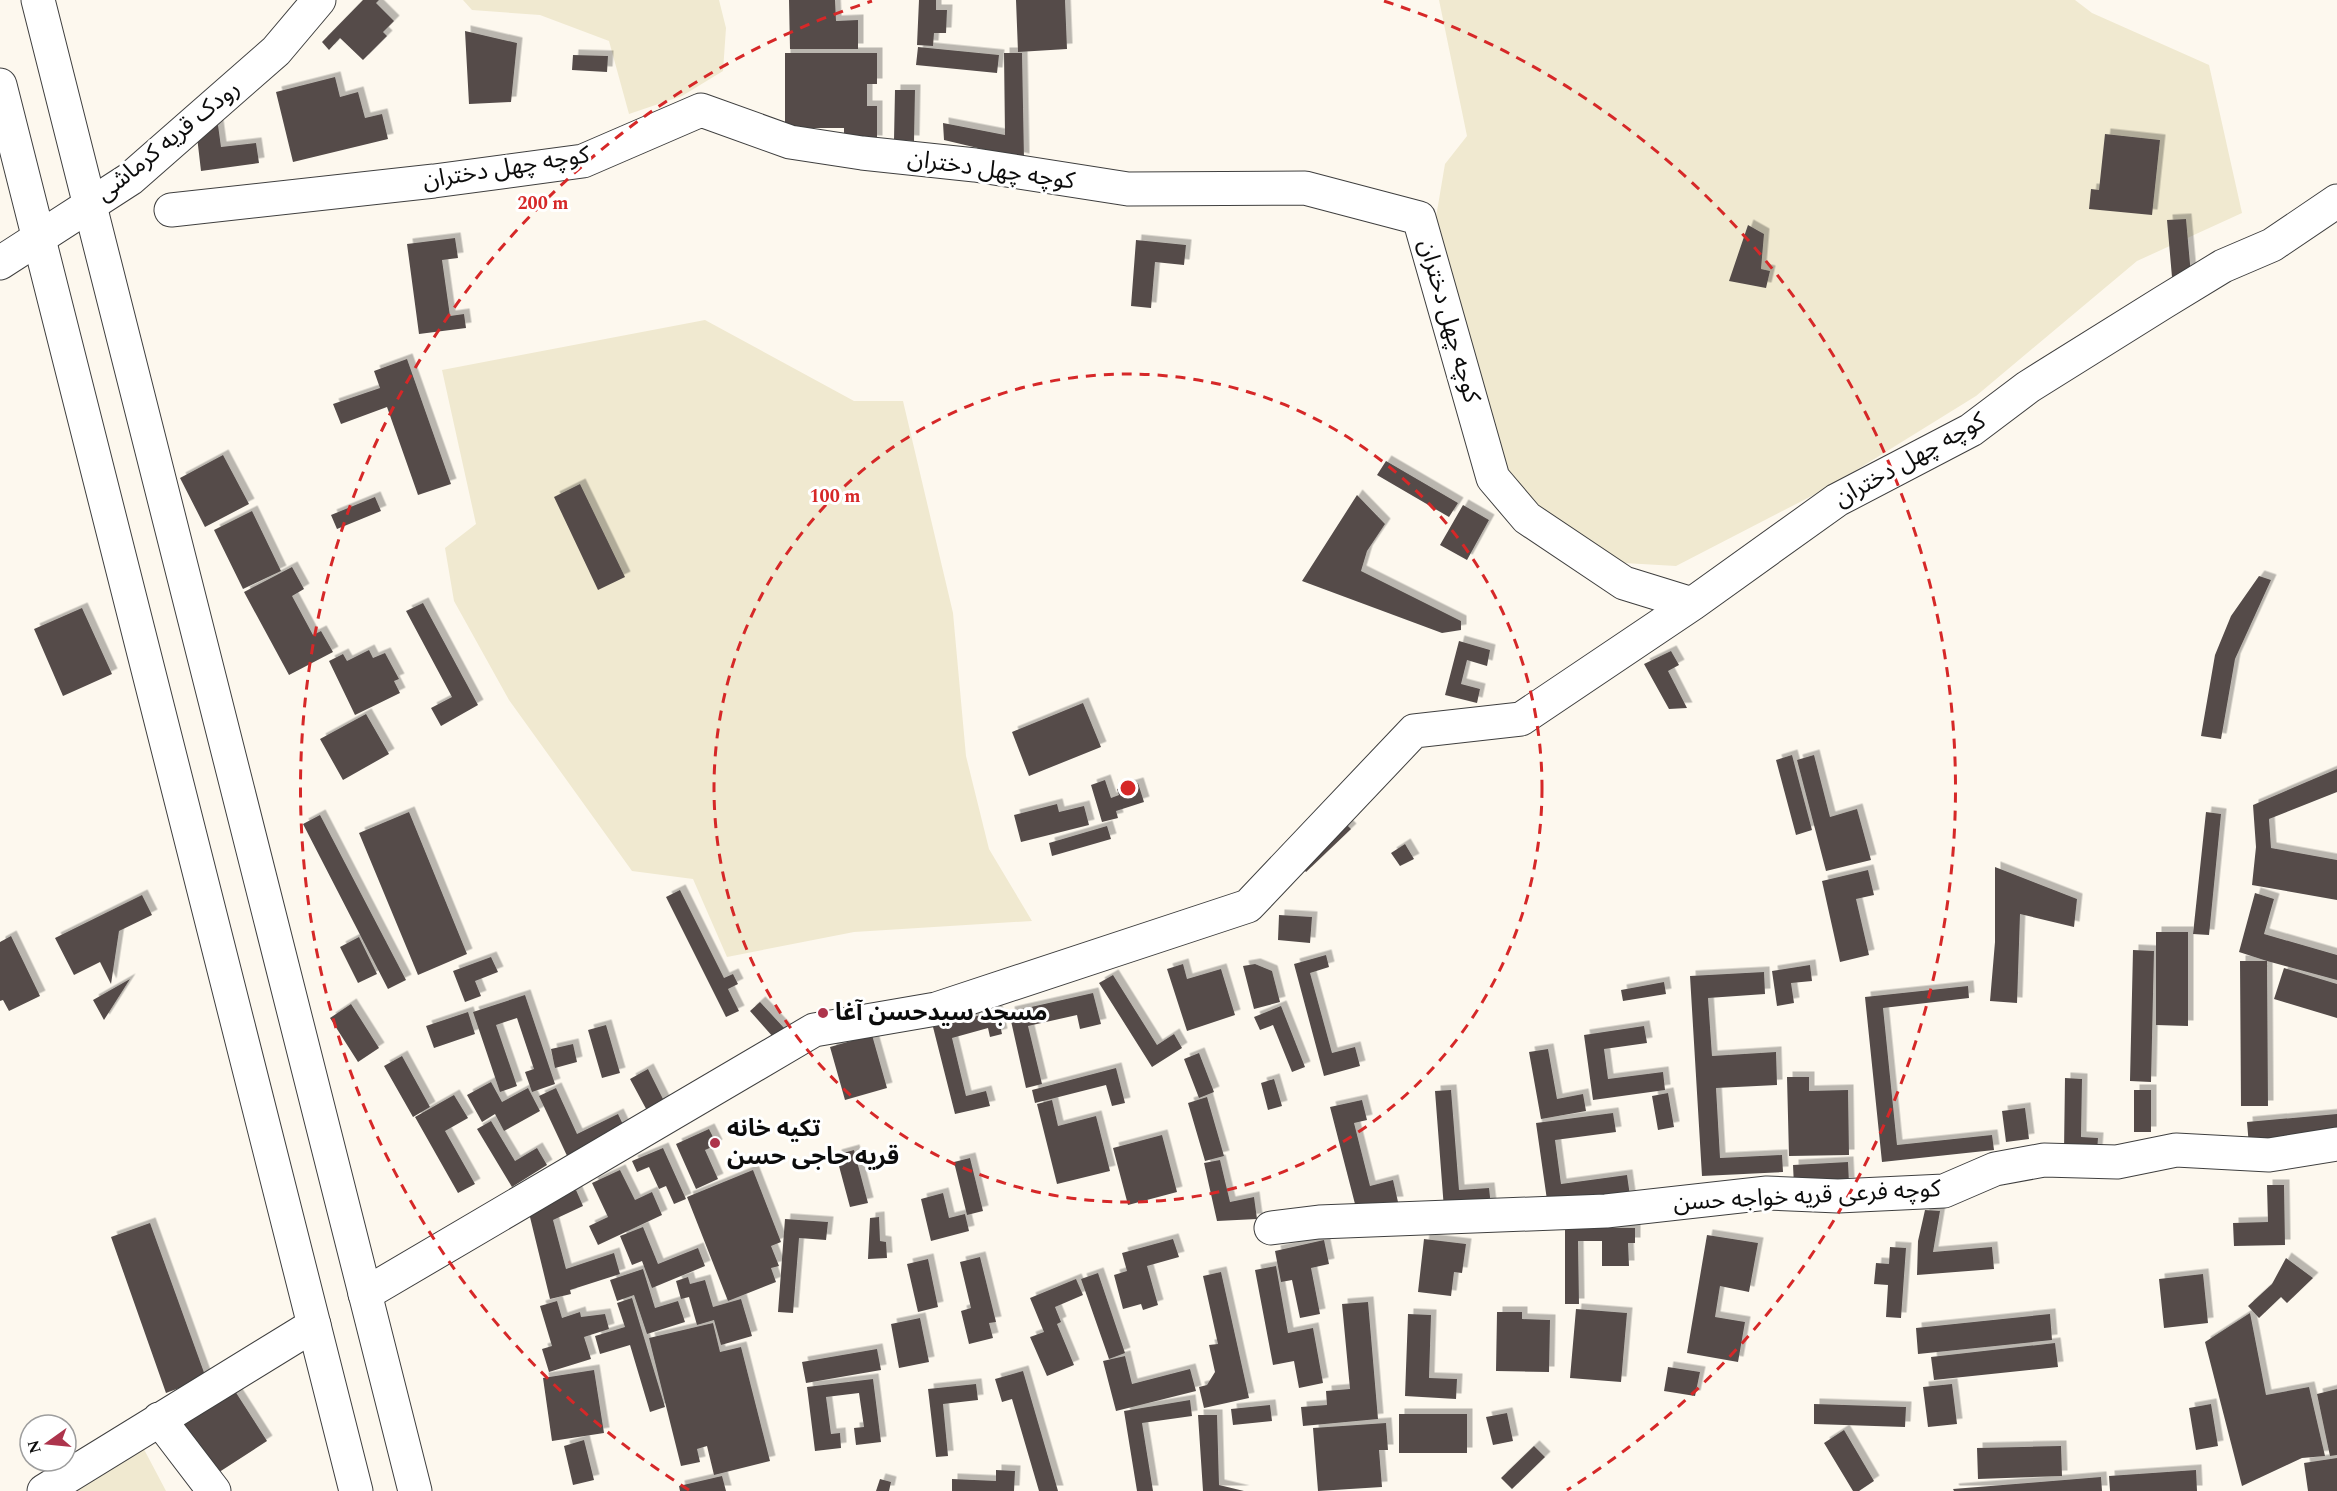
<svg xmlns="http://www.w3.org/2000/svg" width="2337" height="1491" font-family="Spectral,'Noto Sans Arabic',serif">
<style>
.farmland{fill:#f0e9d0}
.building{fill:#544c4a;filter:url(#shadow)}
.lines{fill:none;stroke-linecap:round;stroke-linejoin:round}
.minor-casing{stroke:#3f3f3f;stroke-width:35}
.tertiary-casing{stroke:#3f3f3f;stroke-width:35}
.minor{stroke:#fff;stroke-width:33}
.tertiary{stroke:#fff;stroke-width:33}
.ring{fill:none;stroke:#d62828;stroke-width:3;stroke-dasharray:10 8}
.poi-dot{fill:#ad344c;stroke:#fff;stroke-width:2}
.labels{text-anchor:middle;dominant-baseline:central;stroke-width:6;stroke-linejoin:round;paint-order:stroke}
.street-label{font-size:24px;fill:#0c0c0c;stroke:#fff}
.poi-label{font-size:24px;font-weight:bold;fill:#0c0c0c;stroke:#fff;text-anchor:start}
.centre{fill:#d62828;stroke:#fff;stroke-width:3}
.ring-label{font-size:18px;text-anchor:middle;font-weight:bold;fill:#d62828;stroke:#fff;stroke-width:6;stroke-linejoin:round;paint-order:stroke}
</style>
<defs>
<filter id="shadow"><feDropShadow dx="5.5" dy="-5.5" stdDeviation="0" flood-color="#0004"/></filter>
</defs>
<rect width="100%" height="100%" fill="#fdf8ee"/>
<path class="farmland" d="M463 0H719L726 28 723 71 682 96 629 114 609 41 540 15 472 10Z
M1439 0H2075L2092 13 2209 65 2242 213 2137 261 1976 396 1829 487 1676 566 1607 562 1542 522 1506 475 1435 223 1445 164 1467 136Z
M705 320 854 401H903L953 613 966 756 989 849 1032 921 854 932 727 957 693 879 632 871 509 700 454 601 445 548 476 524 442 370Z
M137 1436 166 1491H50Z"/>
<path class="building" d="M363 0H379L376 3 394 21 383 32 387 36 363 60 340 38 329 50 322 42Z
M789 0H835L836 21 858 20V49H790Z
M919 0H936V10H947L946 33H934L933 46 917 45Z
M1016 0H1065L1067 49 1018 52Z
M465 31 517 43 511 102 469 104Z
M918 47 999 55 997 73 916 65Z
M785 53H877V84H867V106H877V141L844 140V128H785Z
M1004 53H1022L1024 159 944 140 943 123 1005 135Z
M573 55 608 56 607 72 572 70Z
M335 77 340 97 358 92 365 118 382 114 388 139 293 162 276 92Z
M895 90H915L914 141 894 140Z
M218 125 221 147 256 143 259 163 201 171 196 128Z
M2105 134 2160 140 2152 215 2089 209 2091 189 2099 190Z
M2186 219 2191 275 2172 277 2167 220Z
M1748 225 1764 234 1761 269 1770 271 1766 288 1729 281Z
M455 238 458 258 442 260 450 316 464 314 466 328 419 334 407 244Z
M1136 240 1186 245 1184 265 1155 262 1151 308 1131 306Z
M407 359 451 484 418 495 387 407 341 424 333 404 380 388 374 371Z
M223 455 249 504 205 527 180 478Z
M1386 461 1458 503 1449 517 1377 475Z
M580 484 625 577 598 590 554 497Z
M1357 495 1385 524 1367 551 1361 571 1461 621V630L1442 633 1302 581Z
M375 497 381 511 337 529 331 515Z
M1463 505 1489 520 1467 560 1440 545Z
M252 511 281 571 243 589 214 530Z
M292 567 304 589 292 596 313 635 321 631 333 652 289 675 244 592Z
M2259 576 2271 580 2235 659 2221 739 2201 736 2215 655 2231 616Z
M423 603 478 705 441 726 431 708 452 697 406 611Z
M82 608 112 674 63 696 34 629Z
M1459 641 1490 650 1487 666 1467 660 1461 684 1480 689 1477 703 1445 695Z
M369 650 373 658 385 653 399 679 394 681 400 693 355 715 329 661 343 654 347 661Z
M1671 651 1679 665 1668 671 1687 708 1669 709 1644 664Z
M1083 703 1101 747 1029 776 1012 732Z
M366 714 389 754 343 780 320 739Z
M1792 755 1812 830 1796 835 1776 760Z
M1814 755 1830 817 1857 809 1871 860 1826 871 1797 760Z
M2337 769V792L2269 819 2271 848 2337 860V900L2252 885 2256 847 2253 805Z
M1105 780 1111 798 1119 795 1117 789 1138 783 1144 802 1116 811 1118 818 1102 822 1091 785Z
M1057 804 1059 812 1084 806 1089 825 1021 842 1014 815Z
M409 812 467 954 418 975 359 833Z
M2206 812 2221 814 2209 935 2193 934Z
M320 815 406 980 388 989 303 824Z
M1341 819 1351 829 1306 872 1297 862Z
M1107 826 1111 839 1052 856 1049 843Z
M1405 844 1414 859 1400 866 1391 853Z
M1995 867 2077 899 2074 927 2020 914 2017 1003 1990 1001 1995 942Z
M1868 870 1874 895 1856 899 1869 955 1840 962 1822 881Z
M680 890 724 978 733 974 738 984 728 989 739 1011 726 1017 666 897Z
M2255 893 2274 899 2264 934 2337 955V980L2267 961 2268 1106H2241L2240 961H2267L2239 952Z
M142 895 152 915 119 931 111 984 100 962 74 975 55 938Z
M1279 915 1312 917 1310 943 1278 940Z
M2156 932H2188V1026L2156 1025Z
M11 936 40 996 9 1011 3 1000 0 1001V942Z
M359 937 377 974 358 983 340 947Z
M2133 950 2154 951 2151 1082 2130 1081Z
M1326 955 1329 967 1310 973 1332 1053 1355 1047 1360 1066 1324 1076 1294 964Z
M491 957 498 972 475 981 481 996 465 1002 453 971Z
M1183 964 1187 979 1221 969 1235 1015 1187 1031 1167 969Z
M1255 964 1272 971 1280 1002 1254 1009 1243 966Z
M1810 965 1812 981 1791 983 1794 1003 1777 1006 1772 971Z
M2284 968 2337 984V1018L2274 999Z
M1764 972 1765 994 1708 998 1712 1056 1776 1052 1777 1085 1716 1088 1720 1158 1782 1155 1783 1172 1702 1176 1690 976Z
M1113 975 1157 1045 1174 1034 1182 1048 1152 1067 1099 983Z
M130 979 104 1020 93 1000Z
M1664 982 1666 994 1623 1001 1621 990Z
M1968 986 1969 998 1883 1008 1897 1145 1992 1135 1994 1150 1882 1162 1865 997Z
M1093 993 1101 1024 1080 1029 1077 1015 1028 1026 1042 1084 1026 1088 1009 1012Z
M525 995 555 1084 532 1092 525 1072 534 1069 517 1018 496 1025 517 1086 500 1092 473 1012Z
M760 1002 785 1029 774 1038 750 1011Z
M351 1004 379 1048 358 1062 330 1018Z
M1281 1006 1305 1067 1292 1072 1273 1025 1260 1030 1254 1017Z
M997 1011 1002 1034 990 1037 988 1028 952 1038 966 1096 986 1091 990 1106 955 1114 933 1027Z
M468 1012 475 1034 434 1048 426 1026Z
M606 1025 620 1073 602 1078 588 1030Z
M1644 1026 1647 1043 1604 1049 1608 1079 1663 1072 1665 1090 1593 1100 1584 1035Z
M872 1035 887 1088 845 1100 830 1047Z
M573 1044 577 1062 555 1068 551 1049Z
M1548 1049 1557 1099 1583 1094 1586 1111 1541 1119 1529 1052Z
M1199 1053 1214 1092 1199 1098 1184 1059Z
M402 1056 430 1107 413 1117 384 1066Z
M1116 1068 1125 1103 1112 1106 1106 1085 1035 1103 1032 1090Z
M648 1069 668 1109 651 1118 630 1079Z
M1787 1077H1809V1091L1848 1090 1849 1155 1789 1156Z
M2065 1078 2082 1079 2081 1137 2098 1138 2097 1152 2064 1151Z
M1274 1079 1282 1106 1268 1110 1261 1083Z
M491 1082 502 1102 528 1088 540 1111 504 1131 495 1114 482 1122 467 1095Z
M556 1088 577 1134 618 1114 627 1133 569 1160 539 1096Z
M1451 1090 1459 1190 1489 1188 1491 1206 1444 1209 1435 1091Z
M2134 1090H2151V1132H2134Z
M1668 1093 1674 1127 1658 1130 1652 1096Z
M454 1095 468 1118 445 1131 475 1184 458 1193 415 1117Z
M1207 1097 1224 1156 1205 1161 1188 1103Z
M1052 1100 1058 1126 1096 1116 1110 1171 1057 1184 1037 1104Z
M1362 1100 1367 1120 1354 1123 1370 1186 1393 1180 1398 1202 1355 1204 1330 1107Z
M2025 1108 2029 1139 2006 1142 2002 1111Z
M1613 1113 1616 1132 1555 1140 1561 1184 1627 1175 1630 1196 1548 1207 1536 1123Z
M2337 1114V1138L2249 1146 2247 1122Z
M491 1121 515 1161 537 1148 547 1165 512 1187 477 1129Z
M709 1129 717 1145 705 1150 718 1179 696 1189 676 1144Z
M1162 1135 1177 1192 1128 1205 1113 1148Z
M663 1148 686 1199 674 1204 666 1186 659 1189 649 1167 637 1172 632 1161Z
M854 1150 868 1203 850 1207 836 1155Z
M970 1158 983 1211 967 1215 954 1162Z
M1220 1160 1230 1202 1254 1197 1257 1219 1217 1221 1204 1163Z
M1848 1162 1849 1183 1794 1186 1793 1165Z
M620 1170 635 1200 652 1192 662 1215 598 1245 589 1226 608 1217 592 1183Z
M753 1170 781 1242 771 1246 779 1266 771 1268 776 1282 728 1301 687 1197Z
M2267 1185H2284L2285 1245 2234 1246 2233 1223 2268 1222Z
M576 1190 583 1206 553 1220 566 1269 614 1253 620 1274 570 1290 571 1294 550 1299 529 1213Z
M943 1193 949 1218 965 1214 969 1231 931 1241 921 1199Z
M1925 1210 1940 1211 1933 1252 1992 1247 1994 1269 1917 1275 1918 1241Z
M879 1217 880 1241 886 1242 887 1258 868 1259 870 1218Z
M785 1219 828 1222 826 1240 799 1238 793 1313 778 1312Z
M150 1223 206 1378 166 1393 111 1237Z
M643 1227 658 1264 698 1248 705 1266 652 1288 642 1261 632 1265 620 1236Z
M1565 1228H1635V1243H1628L1629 1266H1602V1241H1578L1579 1304H1565Z
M1707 1235 1758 1243 1749 1292 1720 1286 1715 1317 1745 1322 1738 1362 1687 1353Z
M1173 1239 1179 1257 1147 1266 1158 1305 1143 1310 1141 1304 1123 1309 1114 1275 1127 1271 1122 1253Z
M1424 1239 1466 1244 1462 1273 1454 1272 1451 1296 1418 1292Z
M1324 1240 1329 1264 1311 1268 1320 1314 1300 1318 1292 1280 1281 1282 1275 1251Z
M1890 1247 1906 1248 1901 1318 1886 1317 1888 1285 1874 1284 1876 1263 1889 1264Z
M980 1257 996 1322 989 1323 993 1338 969 1344 961 1311 971 1308 960 1262Z
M2286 1258 2313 1278 2287 1303 2281 1297 2259 1318 2248 1306 2272 1284Z
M928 1259 938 1307 918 1312 907 1264Z
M1276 1266 1288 1333 1313 1328 1323 1383 1299 1388 1294 1361 1273 1365 1255 1270Z
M643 1269 655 1308 678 1301 685 1322 647 1334 634 1295 617 1301 610 1280Z
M1221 1272 1249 1398 1204 1408 1199 1387 1207 1385 1215 1372 1209 1345 1218 1344 1203 1276Z
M1098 1273 1125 1353 1109 1359 1081 1279Z
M2203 1274 2208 1323 2164 1328 2159 1279Z
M688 1277 690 1284 705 1280 713 1307 741 1299 752 1336 721 1345 714 1320 697 1325 689 1297 681 1299 676 1281Z
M1076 1279 1083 1295 1055 1307 1061 1322 1057 1324 1074 1365 1047 1376 1030 1337 1044 1332 1030 1298Z
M632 1298 665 1407 650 1412 630 1345 600 1354 595 1336 625 1327 617 1303Z
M557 1301 562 1318 580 1312 581 1317 605 1314 609 1329 584 1337 591 1359 549 1372 542 1349 552 1346 540 1306Z
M1368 1302 1378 1419 1303 1426 1301 1407 1327 1405 1326 1391 1350 1389 1342 1304Z
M1576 1309 1627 1313 1621 1382 1570 1378Z
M1497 1312H1522V1319L1550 1320 1549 1372 1496 1371Z
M2250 1313 2266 1395 2309 1387 2325 1456 2302 1458 2242 1486 2205 1342Z
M1408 1314 1431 1315 1429 1378 1457 1379 1456 1399 1405 1396Z
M2050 1314 2052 1340 1918 1354 1916 1328Z
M920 1318 929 1362 899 1368 891 1324Z
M713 1323 720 1352 741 1347 770 1461 714 1475 707 1446 697 1449 700 1462 681 1466 649 1338Z
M2055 1343 2058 1367 1934 1380 1931 1357Z
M877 1349 881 1370 806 1383 802 1362Z
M1125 1356 1132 1384 1190 1369 1196 1391 1116 1411 1103 1361Z
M1668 1367 1700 1372 1695 1396 1664 1391Z
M594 1370 604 1433 552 1441 543 1378Z
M1023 1371 1058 1491H1039L1012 1399 1002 1402 995 1379Z
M873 1379 881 1442 856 1445 854 1428 864 1427 859 1393 826 1397 831 1434 840 1433 841 1448 815 1451 807 1387Z
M976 1384 978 1400 943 1404 948 1456 936 1457 928 1389Z
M1952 1384 1957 1424 1928 1427 1923 1387Z
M233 1388 267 1441 210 1478 176 1425Z
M2337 1389V1455L2330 1456 2317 1394Z
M1190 1400 1192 1416 1142 1423 1153 1491H1137L1124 1411Z
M1814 1404 1906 1407 1905 1427 1814 1424Z
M2211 1404 2218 1446 2196 1450 2189 1408Z
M1270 1405 1272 1421 1233 1425 1231 1409Z
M1507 1413 1513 1441 1493 1445 1486 1417Z
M1399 1414H1467V1453H1399Z
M1198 1415H1217L1219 1485 1244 1491H1203Z
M1386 1423 1388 1450H1379L1382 1487 1318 1491 1313 1428Z
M1844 1430 1874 1481 1859 1491H1853L1824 1443Z
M584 1440 594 1480 573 1485 564 1446Z
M1534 1446 1545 1457 1512 1489 1501 1478Z
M2061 1446 2062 1476 1978 1479 1977 1448Z
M2337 1458V1491H2308L2304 1463Z
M996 1470 1015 1471 1014 1491H952V1479L996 1481Z
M2196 1470 2197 1491H2110L2109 1476Z
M722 1476 726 1491H680L679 1486Z
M2101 1477 2102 1491H1954L1953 1489Z
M880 1479 891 1482 889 1491H876Z"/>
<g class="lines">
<defs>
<path id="minor" d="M171 210 434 181 583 161 701 110 790 142 862 153 975 165 1128 189 1305 188 1419 218 1493 478 1527 518 1624 583 1692 604 1837 500 1971 430 2028 387 2164 302 2223 266 2272 245 2337 201
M0 263 130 179 276 51 319 0
M1271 1228 1319 1222 1606 1211 1767 1193 1838 1196 1944 1191 1995 1169 2044 1160 2117 1162 2176 1150 2269 1155 2337 1144
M365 1294 814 1030 936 1009 1248 906 1414 731 1521 719 1692 604
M159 1419 214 1491
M44 1491 314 1325"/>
<path id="tertiary" d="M38 0 415 1491
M0 85 356 1491"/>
</defs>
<use href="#minor" class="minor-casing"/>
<use href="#tertiary" class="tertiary-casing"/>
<use href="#minor" class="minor"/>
<use href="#tertiary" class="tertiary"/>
</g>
<g class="ring">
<circle cx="1128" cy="788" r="414"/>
<path d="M689 1490A828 828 0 0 1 872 1M1384 1A828 828 0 0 1 1567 1490"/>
</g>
<g class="poi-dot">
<circle cx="823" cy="1013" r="6"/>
<circle cx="715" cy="1143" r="6"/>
</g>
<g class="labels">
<g class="street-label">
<text transform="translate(168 141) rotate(-39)">رودک قریه کرماشی</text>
<text transform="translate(506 168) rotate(-9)">کوچه چهل دختران</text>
<text transform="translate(991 170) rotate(8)">کوچه چهل دختران</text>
<text transform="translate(1449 321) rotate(74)">کوچه چهل دختران</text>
<text transform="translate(1910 460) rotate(-29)">کوچه چهل دختران</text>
<text transform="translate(1807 1196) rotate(-3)">کوچه فرعی قریه خواجه حسن</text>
</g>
<g class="poi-label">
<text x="835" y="1013">مسجد سیدحسن آغا</text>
<text x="727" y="1129">تکیه خانه<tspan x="727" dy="28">قریه حاجی حسن</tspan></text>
</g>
</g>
<circle cx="1128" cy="788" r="9" class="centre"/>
<g class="ring-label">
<text x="543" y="209">200 m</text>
<text x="835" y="502">100 m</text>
</g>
<g transform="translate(48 1443) rotate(255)"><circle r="28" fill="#ffffff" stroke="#9e9e9e" stroke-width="1.5"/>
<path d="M0-4.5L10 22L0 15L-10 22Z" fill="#ad344c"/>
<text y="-9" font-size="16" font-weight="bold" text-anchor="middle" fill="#0c0c0c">N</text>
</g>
</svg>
